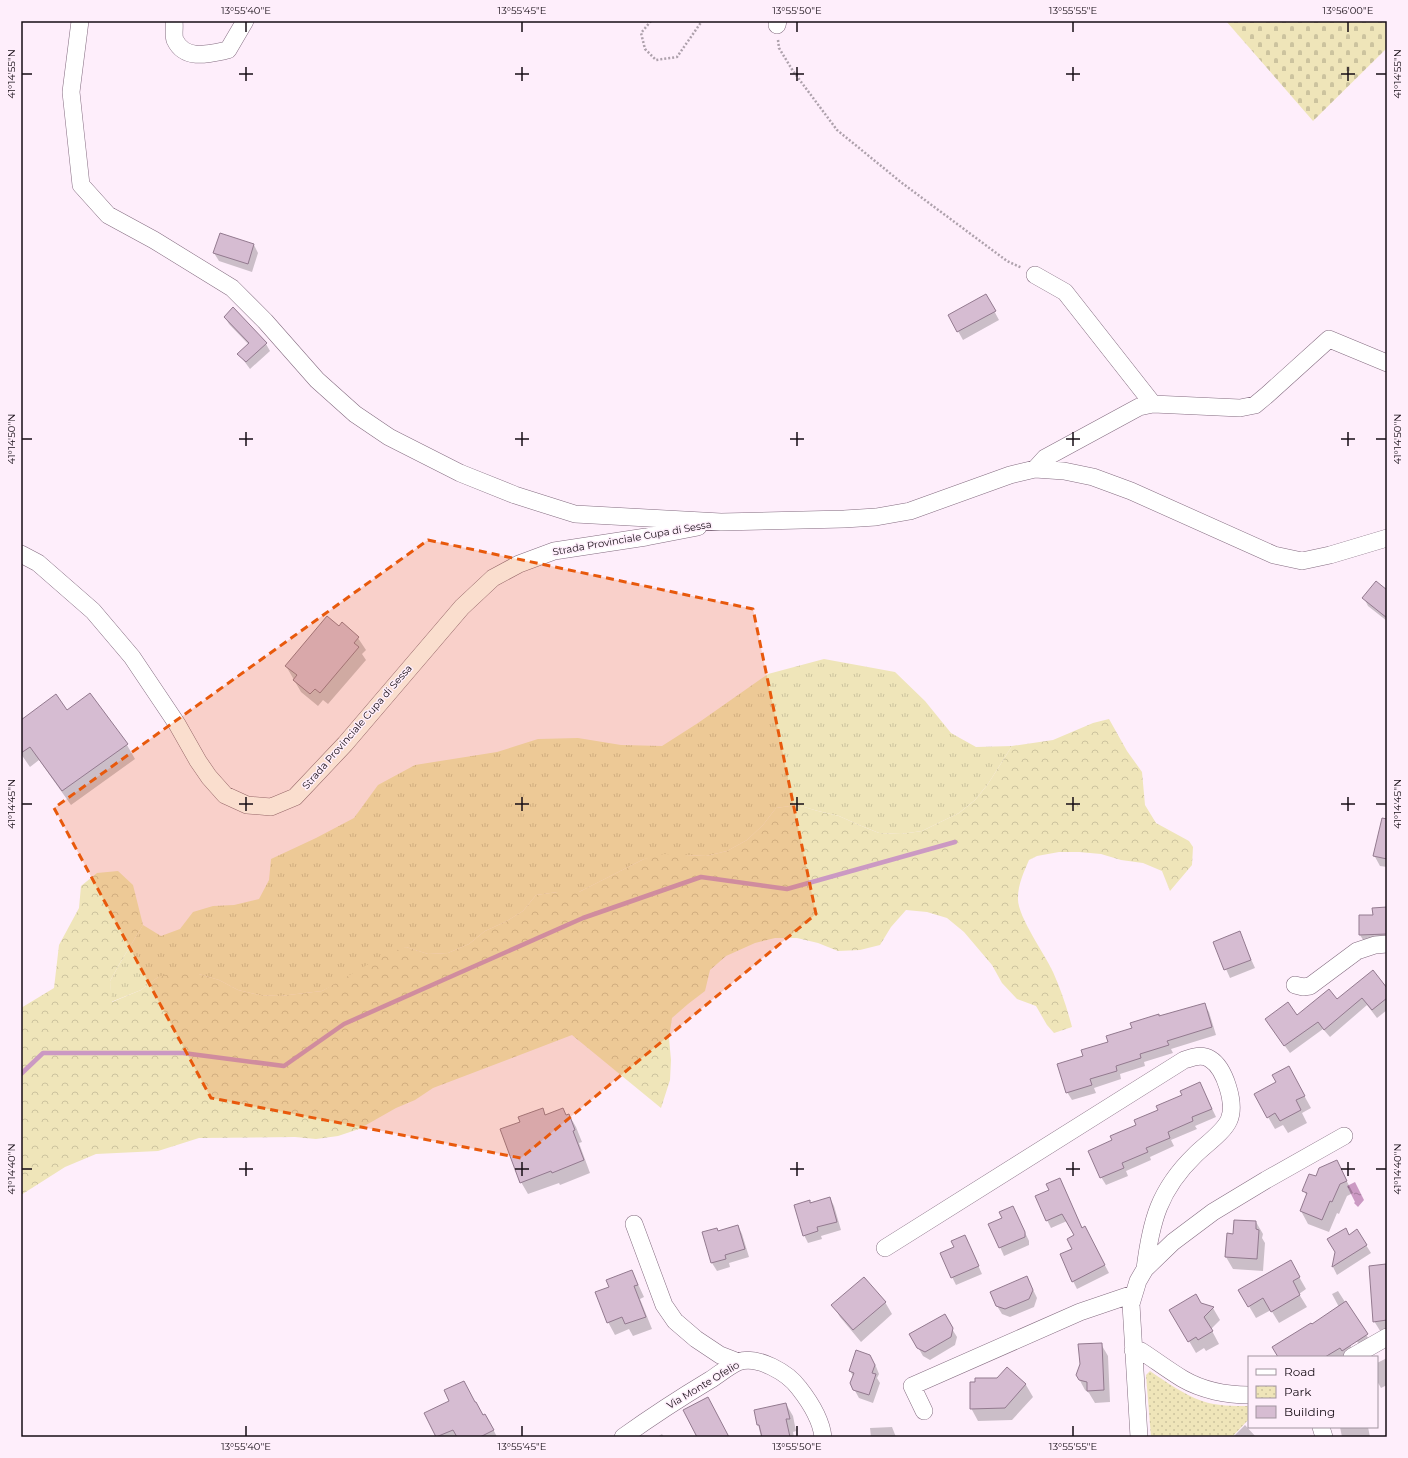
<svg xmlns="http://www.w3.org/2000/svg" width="1408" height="1458" font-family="Montserrat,sans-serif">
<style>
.grass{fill:url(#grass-tufts)}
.forest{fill:url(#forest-crowns)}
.cemetery{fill:url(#cemetery-stones)}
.park{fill:url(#park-dots)}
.water{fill:url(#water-ripples)}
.shadow{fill:#0003}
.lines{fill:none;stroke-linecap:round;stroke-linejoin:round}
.stream{stroke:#cb99c3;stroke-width:4.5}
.building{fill:#d6bcd2;stroke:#937a8f}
.minor-casing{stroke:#846c80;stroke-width:18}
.path{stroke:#aea1ac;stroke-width:2.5;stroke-dasharray:2 2;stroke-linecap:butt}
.minor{stroke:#fff;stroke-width:17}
.marked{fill:#e8590c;fill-opacity:0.2;stroke:#e8590c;stroke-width:3;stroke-dasharray:8 5;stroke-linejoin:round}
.ticks{fill:none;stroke:#160d15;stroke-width:1.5}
.labels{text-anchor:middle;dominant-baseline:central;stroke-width:3;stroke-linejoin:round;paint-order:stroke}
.street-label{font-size:10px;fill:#160d15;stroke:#feeefb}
.neatline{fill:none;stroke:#160d15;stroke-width:1.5}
.ticks-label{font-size:10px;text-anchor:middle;fill:#160d15}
</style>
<defs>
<pattern id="grass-tufts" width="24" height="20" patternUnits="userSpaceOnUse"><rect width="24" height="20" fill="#efe5b9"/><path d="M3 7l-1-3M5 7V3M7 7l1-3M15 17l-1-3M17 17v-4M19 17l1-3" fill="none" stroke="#ccc39e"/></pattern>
<pattern id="forest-crowns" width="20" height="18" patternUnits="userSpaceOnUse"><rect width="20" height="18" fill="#efe5b9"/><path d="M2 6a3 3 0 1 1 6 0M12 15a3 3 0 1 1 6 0" fill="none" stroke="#ccc39e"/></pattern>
<pattern id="cemetery-stones" width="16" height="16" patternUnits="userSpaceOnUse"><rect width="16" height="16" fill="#efe5b9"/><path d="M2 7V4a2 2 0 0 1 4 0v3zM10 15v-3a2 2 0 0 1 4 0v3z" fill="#ccc39e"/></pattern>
<pattern id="park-dots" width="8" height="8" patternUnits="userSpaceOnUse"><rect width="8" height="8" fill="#efe5b9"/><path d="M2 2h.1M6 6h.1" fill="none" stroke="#ccc39e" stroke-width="1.8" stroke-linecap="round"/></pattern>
<pattern id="water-ripples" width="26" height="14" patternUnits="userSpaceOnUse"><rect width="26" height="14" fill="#cb99c3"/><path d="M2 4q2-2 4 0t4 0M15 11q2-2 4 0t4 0" fill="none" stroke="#a47b9d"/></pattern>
</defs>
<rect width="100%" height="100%" fill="#feeefb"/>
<path class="grass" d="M824 659 895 672 925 701 951 733 976 747 1012 746 988 784 975 800 959 813 922 831 901 834 879 833 859 825 839 816 818 811 797 805 776 808 763 825 747 840 727 851 706 856 685 855 644 859 579 892H558L536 895 523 911 505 922 485 931 469 944 448 953 428 954 406 947 322 991 280 996 259 995 238 990 219 980 199 974 158 977 141 990 111 1002 110 981 120 963 143 925 161 936 180 929 193 912 213 906 234 905 259 899 269 880 271 859 316 838 354 818 378 785 415 765 497 752 538 739 578 738 621 745 662 746 698 723 768 674Z"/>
<path class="forest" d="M1109 719 1127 751 1142 772 1145 805 1156 823 1189 841 1193 847 1192 865 1170 891 1162 871 1143 863 1121 860 1101 854 1079 852H1059L1037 856 1029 860C1024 872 1018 884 1018 898 1017 916 1045 954 1053 972 1061 990 1067 1008 1072 1027L1054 1033 1047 1025 1036 1006 1017 999 1002 983 992 965 964 932 947 918 927 912 906 910 891 927 880 945 860 950 838 951 818 943 797 938H775L755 943 726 956 710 970 705 991 688 1004 672 1018 669 1038 671 1060 670 1080 661 1108 572 1035 433 1088 415 1100 396 1108 359 1129 338 1136 316 1139 295 1137 199 1138 158 1151 96 1154 65 1167 21 1195V1008L54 988 59 945 79 908 81 886 97 873 118 871 133 885 143 925 120 963 110 981 112 1002 141 990 158 977 179 970 199 974 219 980 238 990 259 995 280 996 322 991 386 954 406 947 428 954 448 953 469 944 485 931 505 922 523 911 536 895 558 892H579L644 859 664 854 706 856 727 851 747 840 763 825 776 808 797 805 818 811 839 816 859 825 879 833 901 834 922 831 959 813 975 800 988 784 1012 746 1053 740 1093 723Z"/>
<path class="cemetery" d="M1226 21H1387V48L1313 121Z"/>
<path class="park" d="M1150 1371C1166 1382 1183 1394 1202 1401 1217 1406 1233 1406 1249 1406V1419L1232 1437H1151L1146 1375Z"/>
<path class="water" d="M1355 1182 1364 1200 1358 1207 1354 1203 1355 1202 1347 1186Z"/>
<path class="shadow" d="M220 234 254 245 258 253 252 272 219 261 214 253Z
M986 296 999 320 963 340 949 315Z
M225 317 266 344 270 351 250 369 239 354 249 345 229 324Z
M1387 591V621L1368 606 1364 598Z
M342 624 358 638 366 650 362 654 366 660 328 704 323 700 318 706 301 692 286 666 339 628Z
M90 695 127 745 135 759 71 805 39 760 30 767 21 754V721L67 711Z
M1383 818 1387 819V867L1380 866 1374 855Z
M1387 908V943H1365L1360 935 1374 916Z
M1239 932 1255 968 1230 978 1214 942Z
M1387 990V1010L1377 1018 1367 1005 1330 1037 1323 1029 1290 1053 1271 1027 1337 1000Z
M1204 1004 1209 1012 1216 1035 1171 1049 1173 1053 1144 1062 1145 1066 1120 1074 1121 1079 1094 1088 1096 1093 1072 1100 1067 1092 1085 1057 1133 1029Z
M1295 1079 1311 1108 1302 1113 1307 1123 1288 1133 1283 1125 1275 1129 1268 1117Z
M1200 1083 1216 1117 1195 1126 1197 1129 1171 1140 1174 1146 1150 1157 1151 1160 1126 1171 1128 1176 1106 1185 1101 1177 1114 1141Z
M542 1109 546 1116 569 1115 576 1127 582 1142 579 1143 590 1173 560 1185 559 1183 528 1194 521 1182V1122Z
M1343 1174 1353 1193 1347 1196 1339 1214 1337 1213 1329 1232 1308 1224 1301 1211 1307 1196 1304 1191 1316 1178Z
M1060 1179 1082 1228 1089 1235 1109 1273 1077 1289 1073 1281 1075 1236 1067 1221 1051 1228 1047 1220 1050 1190Z
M830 1198 834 1206 841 1230 821 1236 822 1239 808 1243 804 1235 809 1201 810 1204Z
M1013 1207 1029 1241V1245L1004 1256 990 1224 1003 1218Z
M1256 1222 1263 1234 1262 1238 1265 1243 1263 1271 1233 1269 1226 1257 1228 1234 1234 1235Z
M738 1226 742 1234 749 1257 729 1263 730 1267 717 1271 712 1263 703 1233 717 1229 718 1232Z
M965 1236 982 1274 956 1285 952 1277Z
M1349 1236 1366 1245 1371 1253 1337 1275 1333 1267 1336 1252Z
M1290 1261 1306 1289 1299 1294 1307 1307 1279 1323 1271 1310 1256 1318 1240 1291Z
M1386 1265 1387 1267V1334H1382L1374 1321Z
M631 1272 638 1284 644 1297 640 1299 652 1329 633 1336 629 1329 615 1335 608 1322 610 1287Z
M1027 1277 1037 1298 1034 1307 1010 1317 1002 1314 997 1306Z
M1338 1291 1374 1347 1364 1354 1345 1319 1353 1357H1279L1311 1326 1339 1307 1332 1294Z
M885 1302 892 1314 861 1342 840 1317 833 1305Z
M1200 1303 1213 1308 1220 1320 1211 1329 1219 1344 1206 1351 1204 1348 1196 1353 1171 1310Z
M944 1316 957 1337 955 1345 930 1360 923 1356 911 1335Z
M1101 1344 1108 1356 1110 1402 1095 1403 1089 1393 1085 1390 1078 1377 1077 1372 1081 1364Z
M1387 1358V1385L1381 1388 1377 1381V1363Z
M875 1364 879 1374 877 1378 880 1383 873 1403 859 1398 854 1389 853 1376 850 1371Z
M1007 1368 1026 1385 1033 1397 1012 1420 978 1421 971 1408Z
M451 1401 475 1403 492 1427 497 1437H437L425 1414Z
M786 1404 793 1416 796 1431 793 1432 794 1437H761L755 1411Z
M1245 1425 1256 1437H1233Z
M892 1427 896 1437H871L870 1428Z
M1340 1427H1368L1370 1437H1342Z
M662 1434 664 1437H657Z"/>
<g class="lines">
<path class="stream" d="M21 1074 43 1053H183L284 1066 344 1024 583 918 701 877 787 889 955 842"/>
</g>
<path class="building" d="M220 233 254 244 248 264 213 253Z
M986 294 996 311 957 332 948 315Z
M233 307 267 343 246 362 237 354 249 343 224 317Z
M1376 581 1387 590V618L1362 598Z
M327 616 339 626 342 622 359 637 354 643 359 647 320 693 315 689 310 694 293 680 297 675 285 666Z
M90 693 128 744 62 791 30 747 21 753V720L56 694 67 710Z
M1382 818 1387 819V859L1373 856Z
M1387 907V934L1359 935V915H1373L1372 908Z
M1240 931 1251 960 1224 970 1213 942Z
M1373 970 1387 988V998L1372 1010 1362 998 1324 1030 1318 1022 1284 1046 1265 1019 1288 1002 1297 1015 1329 989 1337 999Z
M1205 1003 1212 1027 1167 1041 1169 1045 1140 1054 1141 1058 1116 1066 1117 1071 1090 1079 1092 1085 1066 1093 1057 1064 1083 1056 1081 1050 1108 1042 1106 1036 1132 1028 1130 1023 1159 1014V1016Z
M1289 1066 1305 1096 1296 1100 1301 1110 1280 1121 1275 1113 1267 1118 1254 1094 1276 1082 1272 1075Z
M1200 1082 1212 1109 1192 1117 1193 1121 1168 1132 1170 1138 1146 1148 1148 1152 1122 1163 1124 1168 1100 1178 1088 1151 1112 1140 1110 1136 1136 1125 1134 1120 1158 1110 1156 1106 1182 1095 1180 1091Z
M543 1108 545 1115 563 1108 566 1115 569 1114 575 1130 573 1131 584 1160 552 1173 551 1171 520 1183 500 1129 520 1122 518 1117Z
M1337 1160 1347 1181 1340 1184 1332 1202 1330 1201 1322 1220 1300 1211 1307 1193 1302 1191 1309 1174 1316 1176 1319 1168Z
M1060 1178 1082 1228 1085 1226 1105 1265 1072 1282 1060 1254 1072 1249 1067 1239 1074 1235 1062 1214 1046 1221 1035 1196 1049 1190 1046 1184Z
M830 1197 837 1222 817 1227 818 1231 803 1236 794 1205 810 1200V1203Z
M1013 1206 1025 1232V1237L999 1248 988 1224 1002 1218 999 1212Z
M1234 1220 1256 1221V1229L1259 1230 1257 1259 1225 1257 1227 1233 1233 1234Z
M738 1225 745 1249 725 1255 726 1259 711 1263 702 1232 717 1228 718 1231Z
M1346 1228 1349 1235 1357 1229 1367 1245 1332 1267 1335 1252 1327 1239Z
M965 1235 979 1266 951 1278 940 1253 954 1247 951 1241Z
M1291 1260 1300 1277 1293 1281 1300 1295 1271 1312 1263 1298 1248 1307 1238 1290Z
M1386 1264 1387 1320 1373 1322 1369 1266Z
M632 1270 638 1285 634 1286 646 1317 625 1324 622 1317 607 1323 595 1292 609 1287 606 1280Z
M1027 1276 1033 1290 1029 1299 1005 1309 996 1306 990 1292Z
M864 1277 886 1302 853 1330 831 1305Z
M1196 1294 1201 1303 1214 1307 1204 1317 1213 1331 1198 1340 1196 1337 1188 1342 1169 1310Z
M1346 1301 1368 1334 1342 1351 1340 1348 1325 1357H1278L1272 1347 1311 1323 1312 1324Z
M945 1314 953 1328 951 1337 925 1352 917 1348 909 1334Z
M1102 1343 1104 1390 1087 1391V1382L1079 1380 1076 1375 1080 1364 1078 1344Z
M856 1350 870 1355 875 1365 872 1373 876 1374 869 1395 853 1390 850 1383 854 1373 849 1371Z
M1007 1367 1026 1384 1005 1408 970 1409V1382H975V1378H997Z
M464 1381 475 1402H476L483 1415 485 1414 494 1430 480 1437H457L453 1430 436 1437 424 1413 449 1401 444 1390Z
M708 1397 729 1437H697L683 1410Z
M786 1403 790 1419H786L790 1437H762L759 1425H757L754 1410Z"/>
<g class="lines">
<defs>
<path id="minor" d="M80 21 71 92 81 185 108 215 154 240 232 288 265 321 317 380 355 414 389 437 460 473 515 495 575 514 721 522 844 519 876 517 910 511 1010 475 1035 469 1064 471 1093 477 1131 491 1274 555 1302 561 1330 555 1387 538
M174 21C175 27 173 35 175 40 185 61 209 54 228 50L245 21
M777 25 778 21
M1035 275 1065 292 1153 404
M1035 469 1045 458 1139 407 1153 404 1240 408 1255 405 1267 395 1329 339 1387 363
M21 554 38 563 93 611 132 657 177 724 198 761 209 777 225 795 247 805 271 807 295 797 345 744 462 607 493 578 519 564 554 551 646 537 698 527
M1295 985 1303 987 1310 986 1357 951 1375 945 1387 944
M634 1224 664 1305 675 1321 696 1339 720 1355 738 1362
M885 1248 1184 1060C1193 1057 1202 1054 1210 1059 1225 1068 1236 1104 1229 1120 1224 1132 1205 1145 1195 1155 1159 1190 1151 1221 1145 1269
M1133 1350 1141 1351C1155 1360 1168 1370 1183 1379 1202 1390 1227 1395 1249 1395
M1352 1357 1387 1337
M924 1411 912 1386 1080 1312 1133 1294
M1321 1427 1324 1437
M623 1437C651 1417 680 1398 710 1380 718 1375 729 1366 738 1362 758 1355 788 1373 799 1388 810 1402 821 1419 823 1437
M1139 1437 1131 1304 1138 1281 1145 1269 1173 1242 1213 1212 1266 1180 1344 1136"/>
</defs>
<use href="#minor" class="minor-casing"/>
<path class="path" d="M651 21 641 33 645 49 656 60 677 57 702 21
M778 40 779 48 793 71 837 130 902 183 1007 261 1022 268"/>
<use href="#minor" class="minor"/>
</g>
<path class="marked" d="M428 540 753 609 816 914 521 1158 211 1098 54 808Z"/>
<path class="ticks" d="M246 22V32M522 22V32M797 22V32M1073 22V32M1348 22V32M246 67V81M522 67V81M797 67V81M1073 67V81M1348 67V81M22 74H32M239 74H253M515 74H529M790 74H804M1066 74H1080M1341 74H1355M1376 74H1386M246 432V446M522 432V446M797 432V446M1073 432V446M1348 432V446M22 439H32M239 439H253M515 439H529M790 439H804M1066 439H1080M1341 439H1355M1376 439H1386M246 797V811M522 797V811M797 797V811M1073 797V811M1348 797V811M22 804H32M239 804H253M515 804H529M790 804H804M1066 804H1080M1341 804H1355M1376 804H1386M246 1162V1176M522 1162V1176M797 1162V1176M1073 1162V1176M1348 1162V1176M22 1169H32M239 1169H253M515 1169H529M790 1169H804M1066 1169H1080M1341 1169H1355M1376 1169H1386M246 1426V1436M522 1426V1436M797 1426V1436M1073 1426V1436"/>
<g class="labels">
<g class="street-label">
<text transform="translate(632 538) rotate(-10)">Strada Provinciale Cupa di Sessa</text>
<text transform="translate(357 727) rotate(-49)">Strada Provinciale Cupa di Sessa</text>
<text transform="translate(703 1385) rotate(-31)">Via Monte Ofelio</text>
</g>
</g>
<rect width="1408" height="1458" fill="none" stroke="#feeefb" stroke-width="44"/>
<rect x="1248" y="1356" width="130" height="72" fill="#feeefb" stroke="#a1949f"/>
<rect x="1256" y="1369" width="20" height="6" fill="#ffffff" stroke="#a1949f"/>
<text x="1284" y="1376" font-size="12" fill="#160d15">Road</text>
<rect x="1256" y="1386" width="20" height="12" fill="url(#park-dots)" stroke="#a1949f"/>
<text x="1284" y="1396" font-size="12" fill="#160d15">Park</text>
<rect x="1256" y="1406" width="20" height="12" fill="#d6bcd2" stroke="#a1949f"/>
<text x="1284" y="1416" font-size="12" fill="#160d15">Building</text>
<rect x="22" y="22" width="1364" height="1414" class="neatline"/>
<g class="ticks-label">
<text x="246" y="14">13°55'40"E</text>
<text x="522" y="14">13°55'45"E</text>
<text x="797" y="14">13°55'50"E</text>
<text x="1073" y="14">13°55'55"E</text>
<text x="1348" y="14">13°56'00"E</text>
<text transform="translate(11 74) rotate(-90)" y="4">41°14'55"N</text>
<text transform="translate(1397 74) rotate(-90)" y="4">41°14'55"N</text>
<text transform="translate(11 439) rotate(-90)" y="4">41°14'50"N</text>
<text transform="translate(1397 439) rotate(-90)" y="4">41°14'50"N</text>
<text transform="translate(11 804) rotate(-90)" y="4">41°14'45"N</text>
<text transform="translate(1397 804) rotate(-90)" y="4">41°14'45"N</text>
<text transform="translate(11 1169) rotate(-90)" y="4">41°14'40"N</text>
<text transform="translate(1397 1169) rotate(-90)" y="4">41°14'40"N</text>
<text x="246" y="1450">13°55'40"E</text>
<text x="522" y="1450">13°55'45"E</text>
<text x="797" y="1450">13°55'50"E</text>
<text x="1073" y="1450">13°55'55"E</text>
</g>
</svg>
